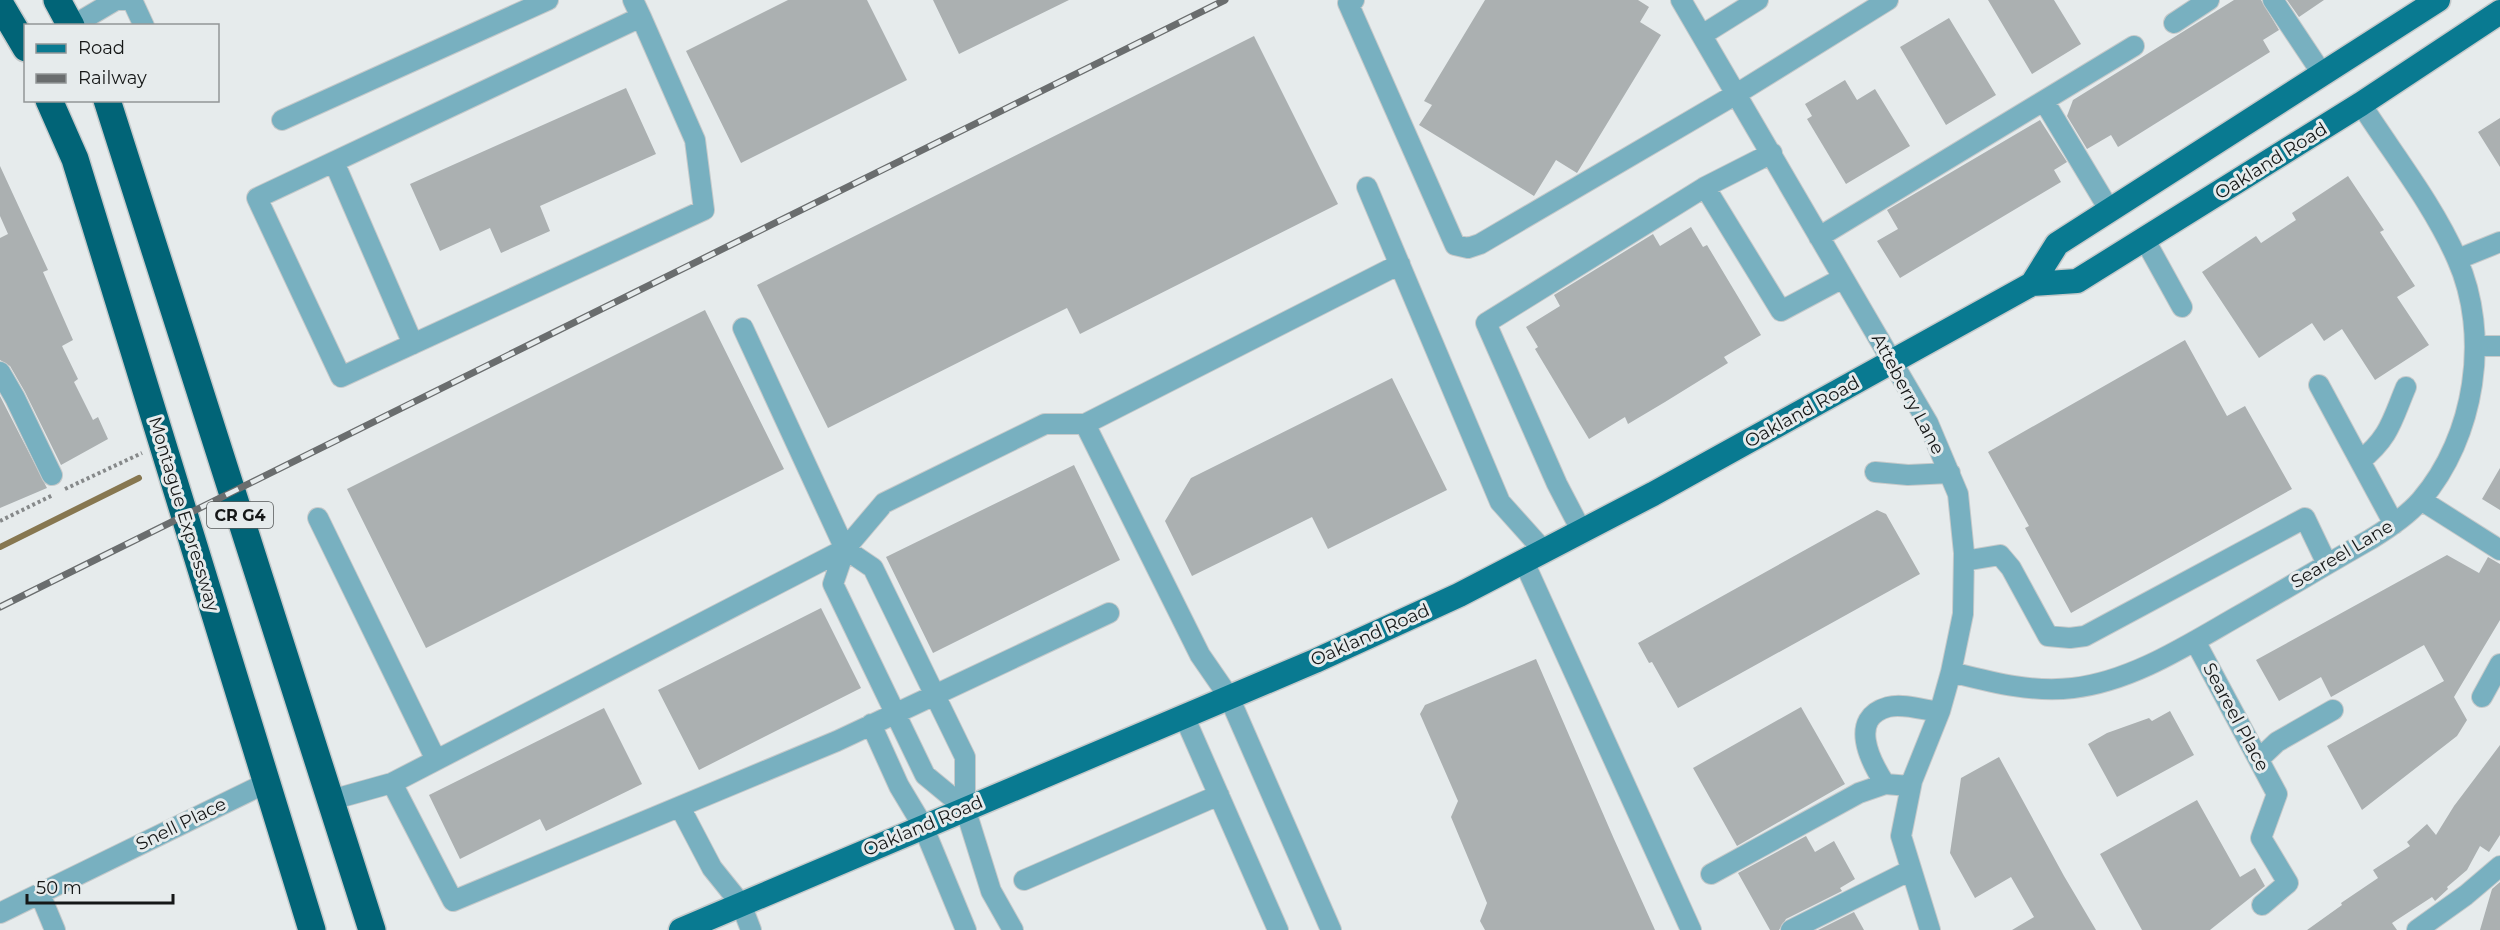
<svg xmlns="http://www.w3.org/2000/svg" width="2500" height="930" font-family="Montserrat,sans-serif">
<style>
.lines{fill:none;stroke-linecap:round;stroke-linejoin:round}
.stream{stroke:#877750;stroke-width:6}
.building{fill:#abb0b1}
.minor-casing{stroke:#c5c9ca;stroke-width:22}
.major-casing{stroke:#c5c9ca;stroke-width:27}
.highway-casing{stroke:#c5c9ca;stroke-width:30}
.path{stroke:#86898a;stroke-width:4;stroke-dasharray:3 3;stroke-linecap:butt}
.minor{stroke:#78b0c0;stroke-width:20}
.major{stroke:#097a91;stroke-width:24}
.highway{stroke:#016477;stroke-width:27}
.rail-casing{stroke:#6a6d6e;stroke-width:7}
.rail{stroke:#e6ebec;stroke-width:4.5;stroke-dasharray:14;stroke-linecap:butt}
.labels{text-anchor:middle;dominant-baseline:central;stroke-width:6;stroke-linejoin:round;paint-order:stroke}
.shield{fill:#e6ebec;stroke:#545757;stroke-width:1.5}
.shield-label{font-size:16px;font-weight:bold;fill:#151717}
.street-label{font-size:18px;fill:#151717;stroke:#e6ebec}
</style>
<rect width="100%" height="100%" fill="#e6ebec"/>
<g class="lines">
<path class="stream" d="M0 547 139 478"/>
</g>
<path class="building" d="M788 0H867L907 80 741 163 686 51Z
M933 0H1069L959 54Z
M1485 0H1638L1649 7 1640 22 1661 35 1577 173 1556 160 1534 196 1419 125 1432 105 1424 101Z
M1988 0H2054L2081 44 2032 74Z
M2234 0H2261L2279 30 2263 40 2270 52 2118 147 2111 135 2087 149 2067 116 2073 100Z
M2287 0H2324L2299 17Z
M1949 18 1996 95 1946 125 1900 47Z
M1254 36 1338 204 1080 334 1067 308 828 428 757 285Z
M1845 80 1857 100 1875 89 1910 146 1846 184 1807 119 1812 116 1805 104Z
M626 88 656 154 540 206 550 231 501 253 490 228 440 251 410 184Z
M2500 118V167L2478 132Z
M2040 120 2067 162 2054 170 2061 182 1900 278 1877 241 1898 229 1887 210Z
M0 166 48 270 43 272 73 340 62 346 78 379 74 382 93 420 98 417 108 439 61 465 25 392 10 366 0 360V238L8 234 0 216Z
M2348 176 2384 230 2380 232 2415 286 2397 297 2429 345 2375 380 2342 329 2324 341 2312 323 2259 358 2202 272 2256 236 2261 243 2296 220 2292 213Z
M1691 227 1703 247 1707 245 1761 335 1724 357 1728 363 1665 402 1628 424 1625 417 1589 439 1535 349 1538 347 1526 327 1560 306 1554 295 1653 234 1660 246Z
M705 310 784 469 426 648 347 489Z
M2185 340 2227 416 2245 406 2292 489 2071 613 2025 528 2029 526 1988 452Z
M1392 378 1447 490 1328 549 1312 517 1192 576 1165 521 1191 478Z
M0 396 47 488 0 508Z
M1074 465 1120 560 933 653 886 557Z
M2500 468V510L2482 499Z
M1877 510 1886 514 1920 574 1678 708 1652 662 1649 663 1638 643Z
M2447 555 2479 573 2488 557 2500 564V620L2454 697 2467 720 2457 736 2362 810 2327 746 2444 681 2424 645 2331 697 2321 677 2279 701 2256 660Z
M821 608 861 688 699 770 658 690Z
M1536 659 1614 839 1655 930H1485L1480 921 1487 903 1451 817 1458 801 1420 714 1425 705Z
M1801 707 1845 784 1737 846 1693 768Z
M604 708 642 784 546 831 540 819 460 859 429 795Z
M2170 711 2194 755 2117 797 2088 744 2107 733 2149 718 2152 721Z
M2500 745V835L2489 852 2480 846 2467 870 2447 887 2448 889 2435 901 2432 897 2392 923 2397 930H2307L2342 905 2341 903 2378 878 2373 870 2410 846 2407 842 2427 824 2436 835 2454 806Z
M1999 757 2064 876 2096 930H2012L2034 917 2011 877 1975 898 1950 853 1961 778Z
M2197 800 2240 877 2255 868 2265 886 2210 930H2142L2100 854Z
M1806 836 1815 852 1834 841 1855 879 1840 888 1842 891 1786 919 1779 930H1770L1738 873Z
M2500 882V930H2480L2492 889Z
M1854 912 1864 930H1818Z"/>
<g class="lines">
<defs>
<path id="minor" d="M132 0 144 26
M633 0 641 17 695 140 704 210 341 377 257 198 641 17
M1354 0 1348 3 1455 245 1468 248 1480 244 1738 93 1888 0
M1681 0 1928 423 1958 494 1964 553 1963 614 1951 672 1940 711 1912 781 1901 836 1930 930
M2273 0 2323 75
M2174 23 2209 0
M72 26 116 0H127
M1702 35 1758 0
M2044 101 2110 211
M282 120 548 0
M334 162 413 344
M1367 187 1500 502 1544 551
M1705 187 1781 311 1843 278
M1819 237 2134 46
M2145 240 2182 307
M2458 259 2500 242
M743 328 845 549 873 568 965 757V808L991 891 1013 930
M2476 346H2500
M0 372 15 398 52 475
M2319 385 2360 461
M1085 424 1200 655 1229 697 1331 930
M1875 472 1908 475 1950 473
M2421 500 2500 550
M318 518 436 760
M2394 524 2360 461C2390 437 2392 420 2406 387
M1582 532 1557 484 1486 323 1705 187 1772 153
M845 549 833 584 925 775 965 808
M1964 561 2000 555 2011 568 2048 636 2070 638 2085 636 2305 518 2327 564
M1524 562 1691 930
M2195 641 2277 794 2261 838 2288 883 2262 905
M1951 672C1991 682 2031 693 2073 688 2133 681 2189 644 2240 615 2284 590 2327 564 2371 539 2389 528 2407 516 2421 500 2475 437 2491 335 2457 259 2433 204 2393 154 2361 104
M2482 697 2500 664
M1184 716 1278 930
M871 724 899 786 923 826 966 930
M2259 759 2277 742 2333 710
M392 783 453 901 837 741 1109 613
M1885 784C1870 761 1848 718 1888 707 1903 703 1924 710 1939 712
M331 800 392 783 845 549 884 503 1045 424H1085L1400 264
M680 807 712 868 741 904 751 930
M1711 874 1859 793 1885 784 1910 786
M1024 880 1219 795
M40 894 55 930
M0 913 266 783
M1791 930 1911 870
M2417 930 2466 895 2500 866"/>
<path id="major" d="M2032 284 2057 244 2438 0
M681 930 1315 661 1459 595 1653 494 2032 284 2077 281 2361 104 2500 12"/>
<path id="highway" d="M57 0 71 26
M0 4 26 48
M49 100 75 159 312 930
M107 100 372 930"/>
</defs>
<use href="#minor" class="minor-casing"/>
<use href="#major" class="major-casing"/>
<use href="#highway" class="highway-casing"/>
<path class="path" d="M65 489 142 453
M0 521 53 495"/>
<use href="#minor" class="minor"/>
<use href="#major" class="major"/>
<use href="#highway" class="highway"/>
<defs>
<path id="rail" d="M0 607 1225 0"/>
</defs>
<use href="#rail" class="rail-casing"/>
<use href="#rail" class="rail"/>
</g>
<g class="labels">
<rect class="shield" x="207" y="502" width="66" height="26" rx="4.5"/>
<g class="shield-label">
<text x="240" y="515">CR G4</text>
</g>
<g class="street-label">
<text transform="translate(2271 161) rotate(-32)">Oakland Road</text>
<text transform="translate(1908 394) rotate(62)">Atteberry Lane</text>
<text transform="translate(1802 412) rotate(-29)">Oakland Road</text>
<text transform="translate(184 514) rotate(73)">Montague Expressway</text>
<text transform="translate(2342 554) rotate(-31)">Seareel Lane</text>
<text transform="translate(1370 635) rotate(-24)">Oakland Road</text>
<text transform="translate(2236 717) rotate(62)">Seareel Place</text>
<text transform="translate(181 824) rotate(-26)">Snell Place</text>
<text transform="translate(923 826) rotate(-23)">Oakland Road</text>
</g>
</g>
<rect x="24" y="24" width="195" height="78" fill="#e6ebec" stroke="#929697" stroke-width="1.5"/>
<rect x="36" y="44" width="30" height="9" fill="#097a91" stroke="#929697" stroke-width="1.5"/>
<text x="78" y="54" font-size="18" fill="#151717">Road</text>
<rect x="36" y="74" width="30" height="9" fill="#6a6d6e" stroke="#929697" stroke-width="1.5"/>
<text x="78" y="84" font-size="18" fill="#151717">Railway</text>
<path d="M27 894v9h146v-9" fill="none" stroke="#151717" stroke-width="3"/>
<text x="36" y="894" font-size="18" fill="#151717" stroke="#e6ebec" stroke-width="4.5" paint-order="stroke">50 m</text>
</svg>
